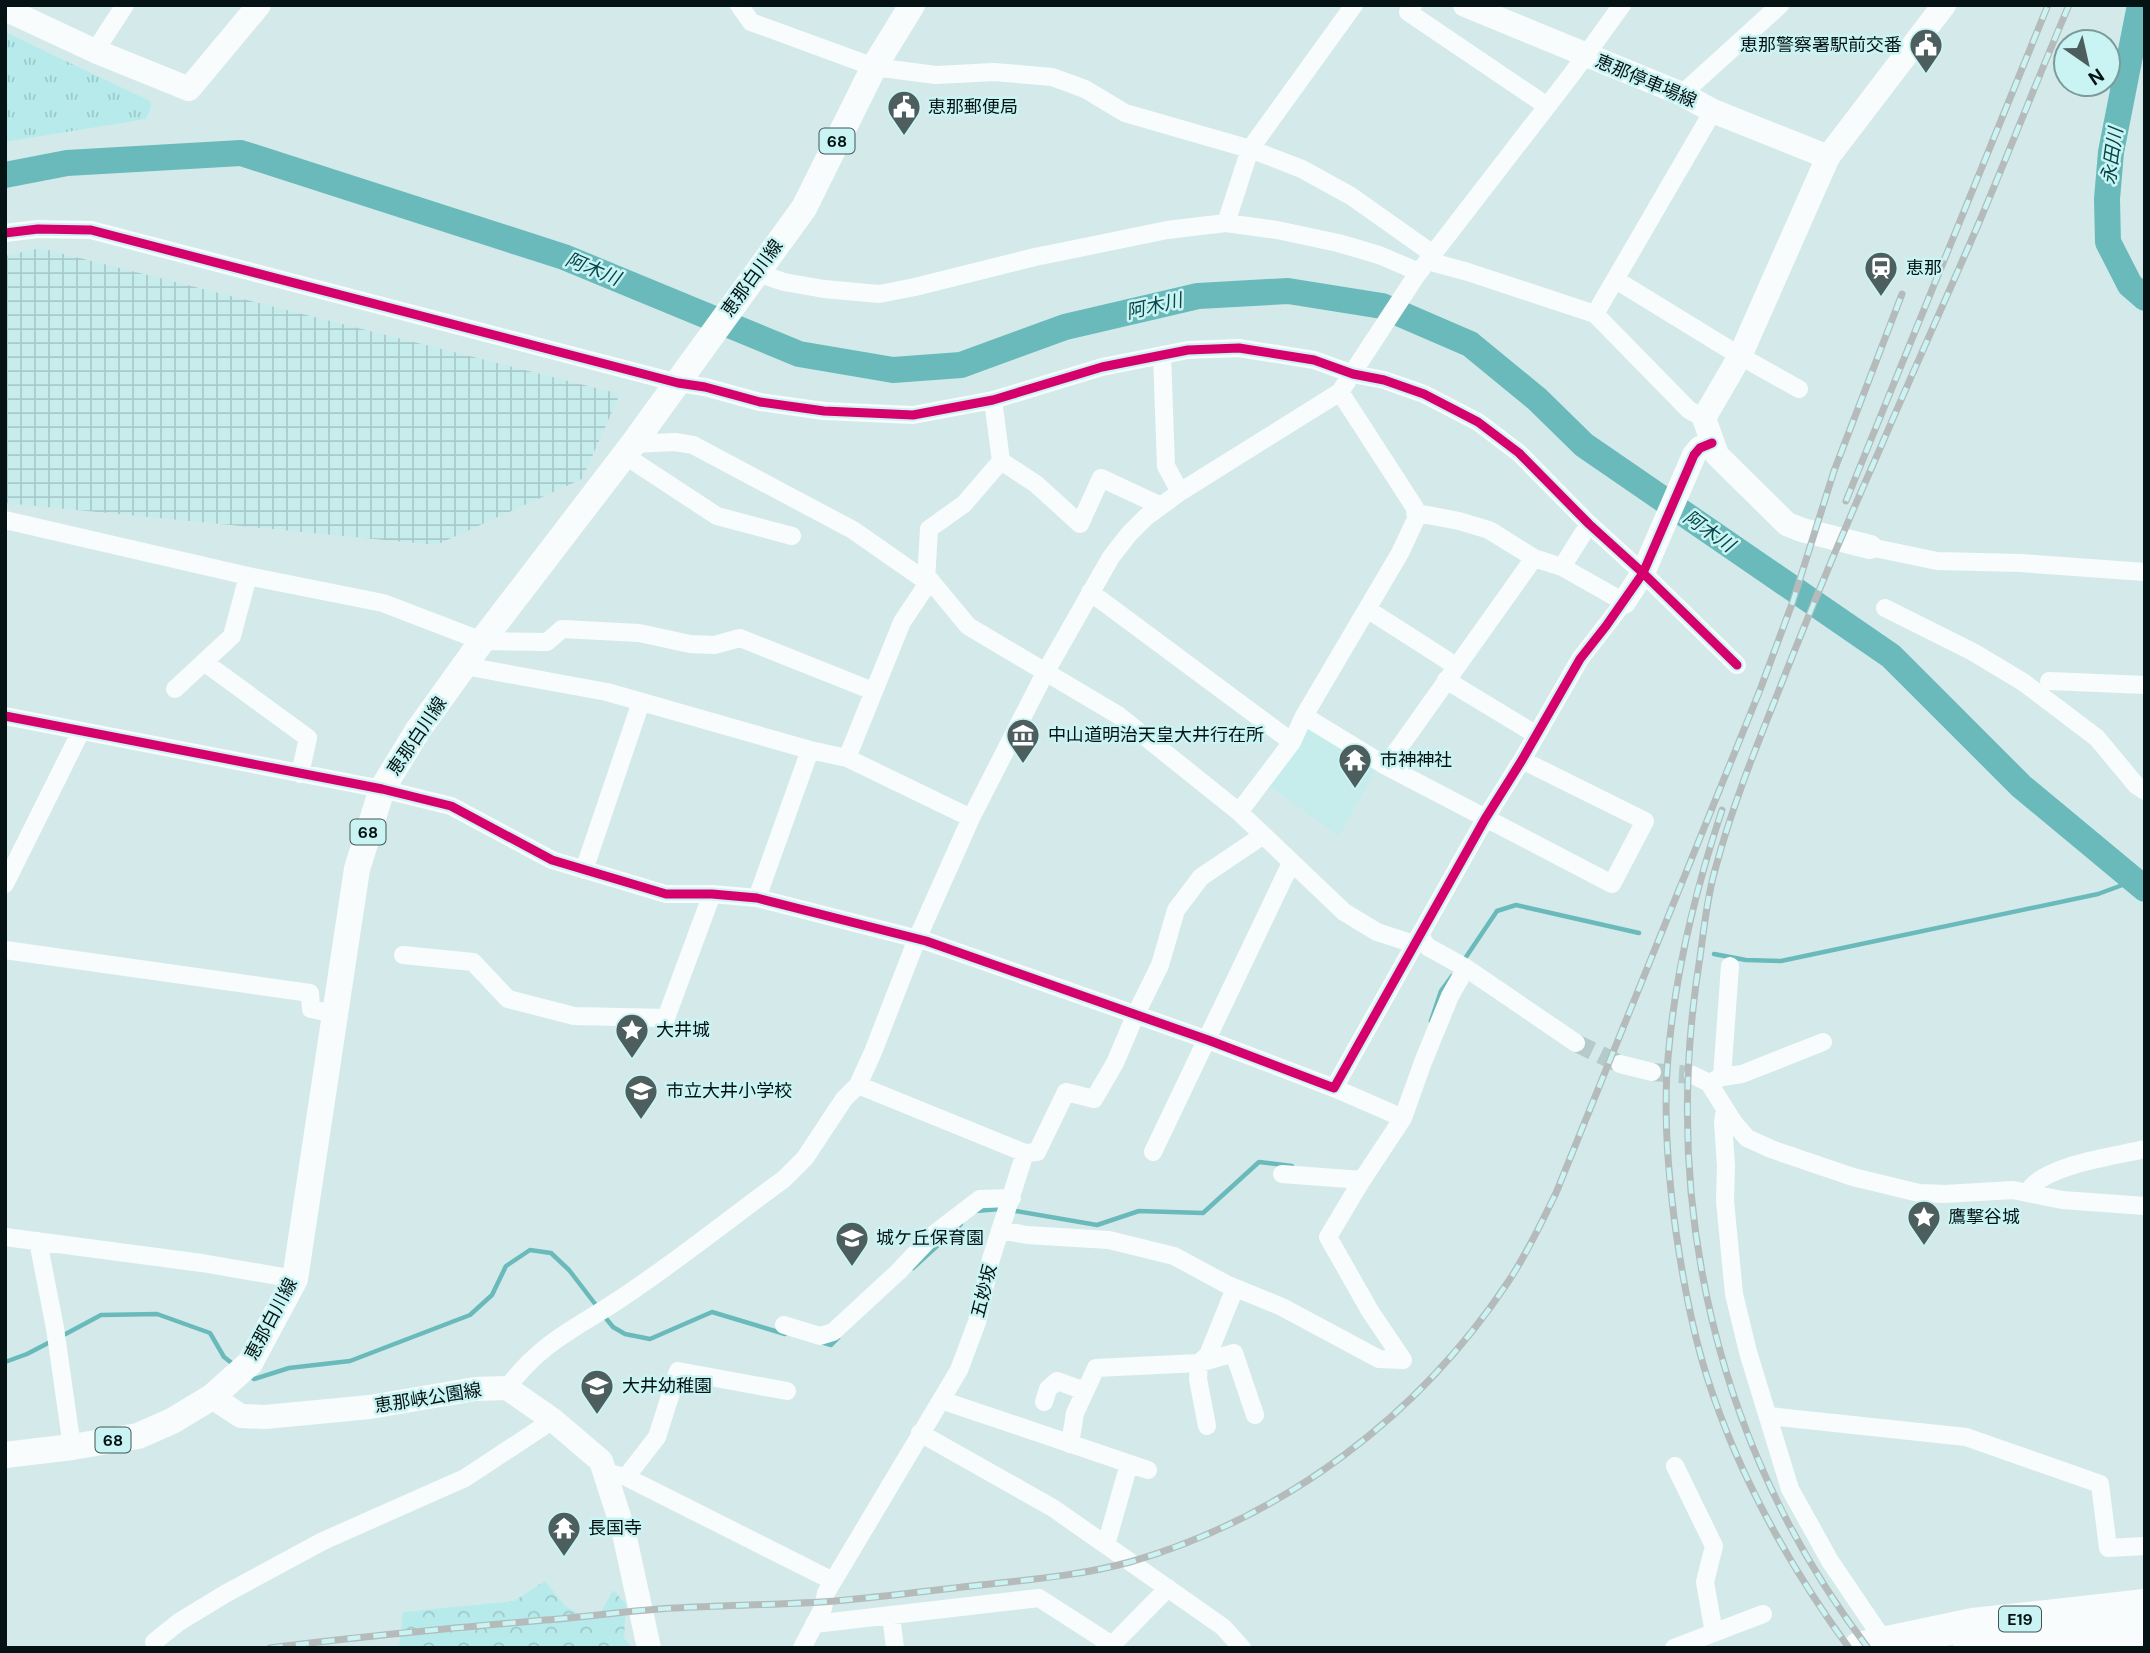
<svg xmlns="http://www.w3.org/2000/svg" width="2150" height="1653" font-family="'DM Sans','Noto Sans JP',sans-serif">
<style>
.built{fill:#c6ecec}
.industrial{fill:url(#industrial-grid)}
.forest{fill:url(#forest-crowns)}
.park{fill:url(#park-tufts)}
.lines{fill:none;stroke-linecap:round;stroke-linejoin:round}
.stream{stroke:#6ababb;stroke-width:4.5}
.river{stroke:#6ababb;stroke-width:26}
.street-tunnel{stroke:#b5caca;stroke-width:18;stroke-dasharray:18 9;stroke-linecap:butt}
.street{stroke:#f9fcfc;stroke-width:18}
.secondary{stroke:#f9fcfc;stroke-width:24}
.primary{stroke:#f9fcfc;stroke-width:26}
.highway{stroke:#f9fcfc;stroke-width:32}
.rail-casing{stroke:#b5bbbb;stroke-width:7}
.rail{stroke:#caf4f4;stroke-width:4.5;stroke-dasharray:13;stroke-linecap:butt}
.cycleway-casing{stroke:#caf4f4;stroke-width:13}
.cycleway{stroke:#d6006c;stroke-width:9}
.labels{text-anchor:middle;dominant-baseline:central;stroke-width:5;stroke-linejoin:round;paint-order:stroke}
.shield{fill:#caf4f4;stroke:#405657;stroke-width:2}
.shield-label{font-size:16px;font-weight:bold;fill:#051314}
.poi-label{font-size:18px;fill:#051314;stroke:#caf4f4;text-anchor:start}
.street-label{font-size:18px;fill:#051314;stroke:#caf4f4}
.water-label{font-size:19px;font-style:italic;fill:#054647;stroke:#caf4f4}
</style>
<defs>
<pattern id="industrial-grid" width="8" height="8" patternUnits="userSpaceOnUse" patternTransform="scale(1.75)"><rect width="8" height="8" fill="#c6ecec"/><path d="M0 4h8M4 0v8" fill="none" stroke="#a9caca"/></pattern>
<pattern id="forest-crowns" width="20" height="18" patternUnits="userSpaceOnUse" patternTransform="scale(1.75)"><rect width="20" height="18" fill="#b7ebeb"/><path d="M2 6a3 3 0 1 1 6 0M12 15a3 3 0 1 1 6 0" fill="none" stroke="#9cc9c9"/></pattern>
<pattern id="park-tufts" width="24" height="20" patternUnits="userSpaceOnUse" patternTransform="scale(1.75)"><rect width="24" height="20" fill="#b7ebeb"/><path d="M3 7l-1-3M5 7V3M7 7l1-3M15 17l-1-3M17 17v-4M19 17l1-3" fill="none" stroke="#9cc9c9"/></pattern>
</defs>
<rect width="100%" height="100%" fill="#d4eaea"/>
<path class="built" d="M1306 724 1377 768 1339 836 1265 783Z"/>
<path class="industrial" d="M40 248 620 394 582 479 436 545 5 503V256Z"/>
<path class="forest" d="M545 1581 565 1606 581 1615 601 1612 613 1590 626 1604 624 1638 632 1648H399L403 1612 514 1601Z"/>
<path class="park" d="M5 32 150 101 151 107 146 119 5 142Z"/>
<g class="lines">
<path class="stream" d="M1714 954 1746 960 1781 961 2098 894 2136 880
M1464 960 1497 911 1516 905 1639 933
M1431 1021 1441 991 1452 976
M1010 1210 1097 1225 1139 1211 1203 1213 1259 1162 1292 1166
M975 1211 1001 1209
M913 1268 961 1224
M604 1316 613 1327 625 1334 650 1339 712 1312 785 1334
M60 1337 101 1315 157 1314 210 1333 224 1357 233 1364
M821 1342 831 1345 838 1338
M5 1362 27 1354 52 1341
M249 1375 254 1379 289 1368 350 1361 470 1315 492 1295 506 1266 530 1250 551 1253 569 1270 599 1309"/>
<path class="river" d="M2140 5 2111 152 2107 199 2108 242 2130 285 2145 298
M5 175 67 163 241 153 564 257 799 354 893 370 961 365 1065 327 1198 296 1288 291 1382 306 1470 344 1537 399 1584 445 1891 656 2021 786 2145 889"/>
<path class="street-tunnel" d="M1576 1043 1620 1064
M1652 1072 1693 1075"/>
<path class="street" d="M739 5 751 22 874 67 936 75 994 72 1052 77 1085 89 1125 113 1250 149 1302 169 1351 196 1433 254 1435 263 1468 272 1595 314 1689 410 1704 418
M1413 5 1408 12 1547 106
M95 51 125 5
M1682 94 1780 5
M1226 223 1250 149 1354 5
M5 233 38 229 91 230 678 383 705 387 760 402 824 411 913 415 993 400 1102 367 1188 350 1239 348 1314 360 1353 374 1384 380 1424 394 1478 422 1519 453 1589 524 1643 573 1737 665
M755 272 784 282 824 289 879 294 915 287 1035 257 1099 244 1167 230 1226 223 1277 230 1338 243 1379 255 1419 272
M1616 280 1740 356 1799 389
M1595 314 1713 111
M1162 355 1166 466 1180 492
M993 400 1001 461 1036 484 1080 524 1101 478 1161 506
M633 444 675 442 693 445 853 530 926 581 930 580 968 626 1118 715 1239 812 1344 912 1377 932 1414 944
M624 455 717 516 792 536
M5 520 248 576 383 603 482 641 547 642 562 629 639 633 690 644 714 645 740 638 873 691
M1870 547 1937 561 2020 563 2145 572
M1562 567 1589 524
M926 581 929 529 964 504 1001 461
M1090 592 1292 742
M1885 608 1973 652 2023 682 2097 738 2136 785 2145 791
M1367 609 1456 666
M204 662 308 738 300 774
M465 666 607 692 810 750 847 758 971 818
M1446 680 1535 734
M2049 681 2145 685
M175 689 232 636 248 576
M5 716 382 789 451 806 552 860 666 894H712L757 898 926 941 1208 1040 1334 1088 1485 819 1522 760 1580 659 1624 602 1562 567 1534 558 1489 530 1459 521 1417 513
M1304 716 1386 766 1612 884 1645 821 1522 760
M847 758 902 622 930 580
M1386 766 1534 558
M1239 812 1292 742 1304 716 1400 553 1416 519 1415 508 1340 392
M584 870 641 702
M5 884 81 731
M757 898 810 750
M1421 933 1423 941 1428 947 1466 968 1576 1043
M5 950 310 993 311 1009 325 1012
M403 955 473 962 508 999 574 1016 666 1018 712 894
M1620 1064 1652 1072
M1693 1075 1709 1083 1734 1123 1747 1138 1771 1149 1853 1177 1919 1193 1945 1194 2013 1190 2062 1200 2145 1206
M1722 1077 1742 1074 1823 1042
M1709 1083 1722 1077 1730 966
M858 1085 1025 1153 1037 1152 1066 1092 1094 1099 1115 1063 1135 1016 1160 965 1176 910 1201 877 1262 836
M1334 1088 1403 1118
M1727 1112 1724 1115 1723 1122 1726 1166 1725 1201 1734 1294 1748 1352 1790 1489 1830 1561 1876 1629 1889 1645
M1153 1152 1291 863
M1282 1174 1362 1180 1403 1118 1423 1062 1450 996 1466 968
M1362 1180 1328 1237 1370 1311 1403 1360
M2028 1192C2042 1165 2116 1156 2145 1149
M1000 1230 1027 1235 1109 1240 1174 1256 1226 1284 1282 1307 1379 1359 1403 1360
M5 1237 202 1263 295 1279
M38 1241 55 1328 72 1447
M784 1325 820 1336 833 1332 898 1272 933 1235 980 1199 1012 1198
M507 1388C541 1342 575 1329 620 1299 676 1262 729 1219 784 1179L805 1158 844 1099 858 1085 873 1052 917 939 971 818 1045 673 1111 557 1129 534 1146 517 1180 492 1340 392 1416 276 1572 74 1622 5
M941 1400 1148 1470
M1044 1402 1048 1389 1057 1381 1085 1391
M1769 1416 1966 1437 2100 1484 2108 1548 2145 1546
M1207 1426 1198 1379 1199 1363 1208 1355 1235 1288
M920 1433 1053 1508 1223 1627 1242 1648
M1070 1444 1075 1413 1096 1368 1199 1363 1234 1353 1255 1415
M1675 1466 1714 1546 1705 1582 1714 1633
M604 1472 626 1477 833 1581
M626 1477 657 1437 678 1371 787 1391
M1106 1545 1129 1464
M891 1615 895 1648
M814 1624 1039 1598 1112 1645 1168 1588
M154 1642 179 1622 225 1594 323 1541 465 1478 553 1420
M802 1648 823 1608 826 1593 959 1370 977 1322 991 1259 1025 1153
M1674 1648 1763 1614"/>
<path class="secondary" d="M1465 5 1682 94 1713 111 1828 157
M5 9 95 51 189 89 259 5
M1870 547 1802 530 1787 524 1717 455 1704 418 1740 356 1828 157 1944 5
M1624 602 1643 573 1694 455 1700 448 1712 443
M212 1397 241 1416 265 1417 370 1407 475 1389 507 1388 553 1420 601 1461 623 1529 649 1648"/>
<path class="primary" d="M5 1455 72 1447 138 1436 172 1421 212 1397 250 1363 295 1279 357 869 382 789 418 730 482 641 633 444 804 208 874 67 912 5"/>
<path class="highway" d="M1859 1648 1973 1624 2145 1605
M1969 1648 2145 1629"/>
<defs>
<path id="rail" d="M1846 501 2048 5
M1722 810C1695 891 1675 972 1668 1058 1663 1115 1668 1174 1676 1232 1683 1281 1692 1329 1707 1377 1738 1474 1789 1566 1849 1648
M270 1648C362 1636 453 1628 545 1620 588 1617 632 1610 675 1608 728 1605 782 1605 835 1601 881 1597 927 1591 972 1586 1025 1580 1079 1576 1130 1562 1285 1517 1419 1416 1508 1282 1527 1254 1541 1223 1556 1193L1760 690 1793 601 1834 471 1902 294
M1868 1648C1716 1448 1660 1203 1700 957 1704 928 1707 898 1715 870 1731 810 1754 752 1777 695 1809 613 1843 532 1879 451 1911 376 1945 301 1978 225 2009 152 2038 78 2069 5"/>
</defs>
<use href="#rail" class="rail-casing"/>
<use href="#rail" class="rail"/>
<defs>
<path id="cycleway" d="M5 233 38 229 91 230 678 383 705 387 760 402 824 411 913 415 993 400 1102 367 1188 350 1239 348 1314 360 1353 374 1384 380 1424 394 1478 422 1519 453 1589 524 1643 573 1737 665
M5 716 382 789 451 806 552 860 666 894H712L757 898 926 941 1208 1040 1334 1088 1485 819 1522 760 1580 659 1606 626 1643 573 1694 455 1700 448 1712 443"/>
</defs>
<use href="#cycleway" class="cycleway-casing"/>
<use href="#cycleway" class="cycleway"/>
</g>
<defs>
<symbol id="civic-pin" viewBox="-11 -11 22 30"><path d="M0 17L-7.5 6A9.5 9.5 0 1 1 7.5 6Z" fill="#4d5e5f" stroke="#caf4f4"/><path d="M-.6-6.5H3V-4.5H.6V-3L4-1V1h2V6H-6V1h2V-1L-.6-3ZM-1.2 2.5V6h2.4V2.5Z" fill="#fff"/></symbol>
<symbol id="station-pin" viewBox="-11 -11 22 30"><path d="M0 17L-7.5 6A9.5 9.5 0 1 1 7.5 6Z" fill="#4d5e5f" stroke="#caf4f4"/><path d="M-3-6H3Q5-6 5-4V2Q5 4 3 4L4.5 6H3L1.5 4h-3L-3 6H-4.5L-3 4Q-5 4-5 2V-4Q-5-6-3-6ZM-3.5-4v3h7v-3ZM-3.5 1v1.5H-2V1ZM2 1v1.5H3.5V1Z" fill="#fff"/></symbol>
<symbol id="museum-pin" viewBox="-11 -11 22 30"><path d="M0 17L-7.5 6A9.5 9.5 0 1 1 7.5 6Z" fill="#4d5e5f" stroke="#caf4f4"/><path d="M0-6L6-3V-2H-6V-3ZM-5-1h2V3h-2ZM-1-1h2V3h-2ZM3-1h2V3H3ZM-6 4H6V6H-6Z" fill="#fff"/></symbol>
<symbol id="temple-pin" viewBox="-11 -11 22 30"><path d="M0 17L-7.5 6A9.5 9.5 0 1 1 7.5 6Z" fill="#4d5e5f" stroke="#caf4f4"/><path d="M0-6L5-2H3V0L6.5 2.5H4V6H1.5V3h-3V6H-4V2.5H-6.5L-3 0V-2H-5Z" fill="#fff"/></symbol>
<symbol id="sight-pin" viewBox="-11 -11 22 30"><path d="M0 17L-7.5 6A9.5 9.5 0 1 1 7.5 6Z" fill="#4d5e5f" stroke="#caf4f4"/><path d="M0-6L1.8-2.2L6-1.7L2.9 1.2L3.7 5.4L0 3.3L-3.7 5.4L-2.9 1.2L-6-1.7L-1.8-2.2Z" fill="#fff"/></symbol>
<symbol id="school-pin" viewBox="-11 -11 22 30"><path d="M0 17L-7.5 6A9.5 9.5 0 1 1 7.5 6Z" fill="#4d5e5f" stroke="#caf4f4"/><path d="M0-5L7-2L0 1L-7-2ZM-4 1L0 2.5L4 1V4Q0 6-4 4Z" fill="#fff"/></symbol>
</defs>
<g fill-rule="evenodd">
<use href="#civic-pin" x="1907" y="26" width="38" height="52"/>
<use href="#civic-pin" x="885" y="88" width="38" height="52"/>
<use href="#station-pin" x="1862" y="249" width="38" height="52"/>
<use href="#museum-pin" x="1004" y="716" width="38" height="52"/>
<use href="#temple-pin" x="1336" y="741" width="38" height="52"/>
<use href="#sight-pin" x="613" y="1011" width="38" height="52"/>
<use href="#school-pin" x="622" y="1072" width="38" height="52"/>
<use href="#sight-pin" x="1905" y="1198" width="38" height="52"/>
<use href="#school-pin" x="833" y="1219" width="38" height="52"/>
<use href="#school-pin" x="578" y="1367" width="38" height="52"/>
<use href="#temple-pin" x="545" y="1509" width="38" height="52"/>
</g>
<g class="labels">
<g class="shield">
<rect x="819.5" y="128.5" width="35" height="25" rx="5"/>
<rect x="350.5" y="819.5" width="35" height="25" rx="5"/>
<rect x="95.5" y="1427.5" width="35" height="25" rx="5"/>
<rect x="1999" y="1606.5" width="42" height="25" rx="5"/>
</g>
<g class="shield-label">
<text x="837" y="141">68</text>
<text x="368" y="832">68</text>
<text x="113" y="1440">68</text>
<text x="2020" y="1619">E19</text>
</g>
<g class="poi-label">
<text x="1902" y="45" text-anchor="end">恵那警察署駅前交番</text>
<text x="928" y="107">恵那郵便局</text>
<text x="1906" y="268">恵那</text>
<text x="1048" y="735">中山道明治天皇大井行在所</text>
<text x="1380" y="760">市神神社</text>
<text x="656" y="1030">大井城</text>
<text x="666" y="1091">市立大井小学校</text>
<text x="1948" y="1217">鷹撃谷城</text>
<text x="876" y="1238">城ケ丘保育園</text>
<text x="622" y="1386">大井幼稚園</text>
<text x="588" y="1528">長国寺</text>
</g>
<g class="street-label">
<text transform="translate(1646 81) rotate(23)">恵那停車場線</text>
<text transform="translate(752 278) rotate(-54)">恵那白川線</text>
<text transform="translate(417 736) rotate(-56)">恵那白川線</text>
<text transform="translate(984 1291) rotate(-76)">五妙坂</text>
<text transform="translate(271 1319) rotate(-62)">恵那白川線</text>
<text transform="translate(428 1398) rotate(-9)">恵那峡公園線</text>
</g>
<g class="water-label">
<text transform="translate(2112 156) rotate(-82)">永田川</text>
<text transform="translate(593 269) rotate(22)">阿木川</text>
<text transform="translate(1154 306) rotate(-13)">阿木川</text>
<text transform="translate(1709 531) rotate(35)">阿木川</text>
</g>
</g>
<rect width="2150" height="1653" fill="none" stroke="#051314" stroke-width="14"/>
<g transform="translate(2087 63) rotate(146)"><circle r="33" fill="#caf4f4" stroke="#7b9a9a" stroke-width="2"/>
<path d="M0-5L12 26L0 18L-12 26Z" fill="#4d5e5f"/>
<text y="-10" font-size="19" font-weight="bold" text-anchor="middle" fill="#051314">N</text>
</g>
</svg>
